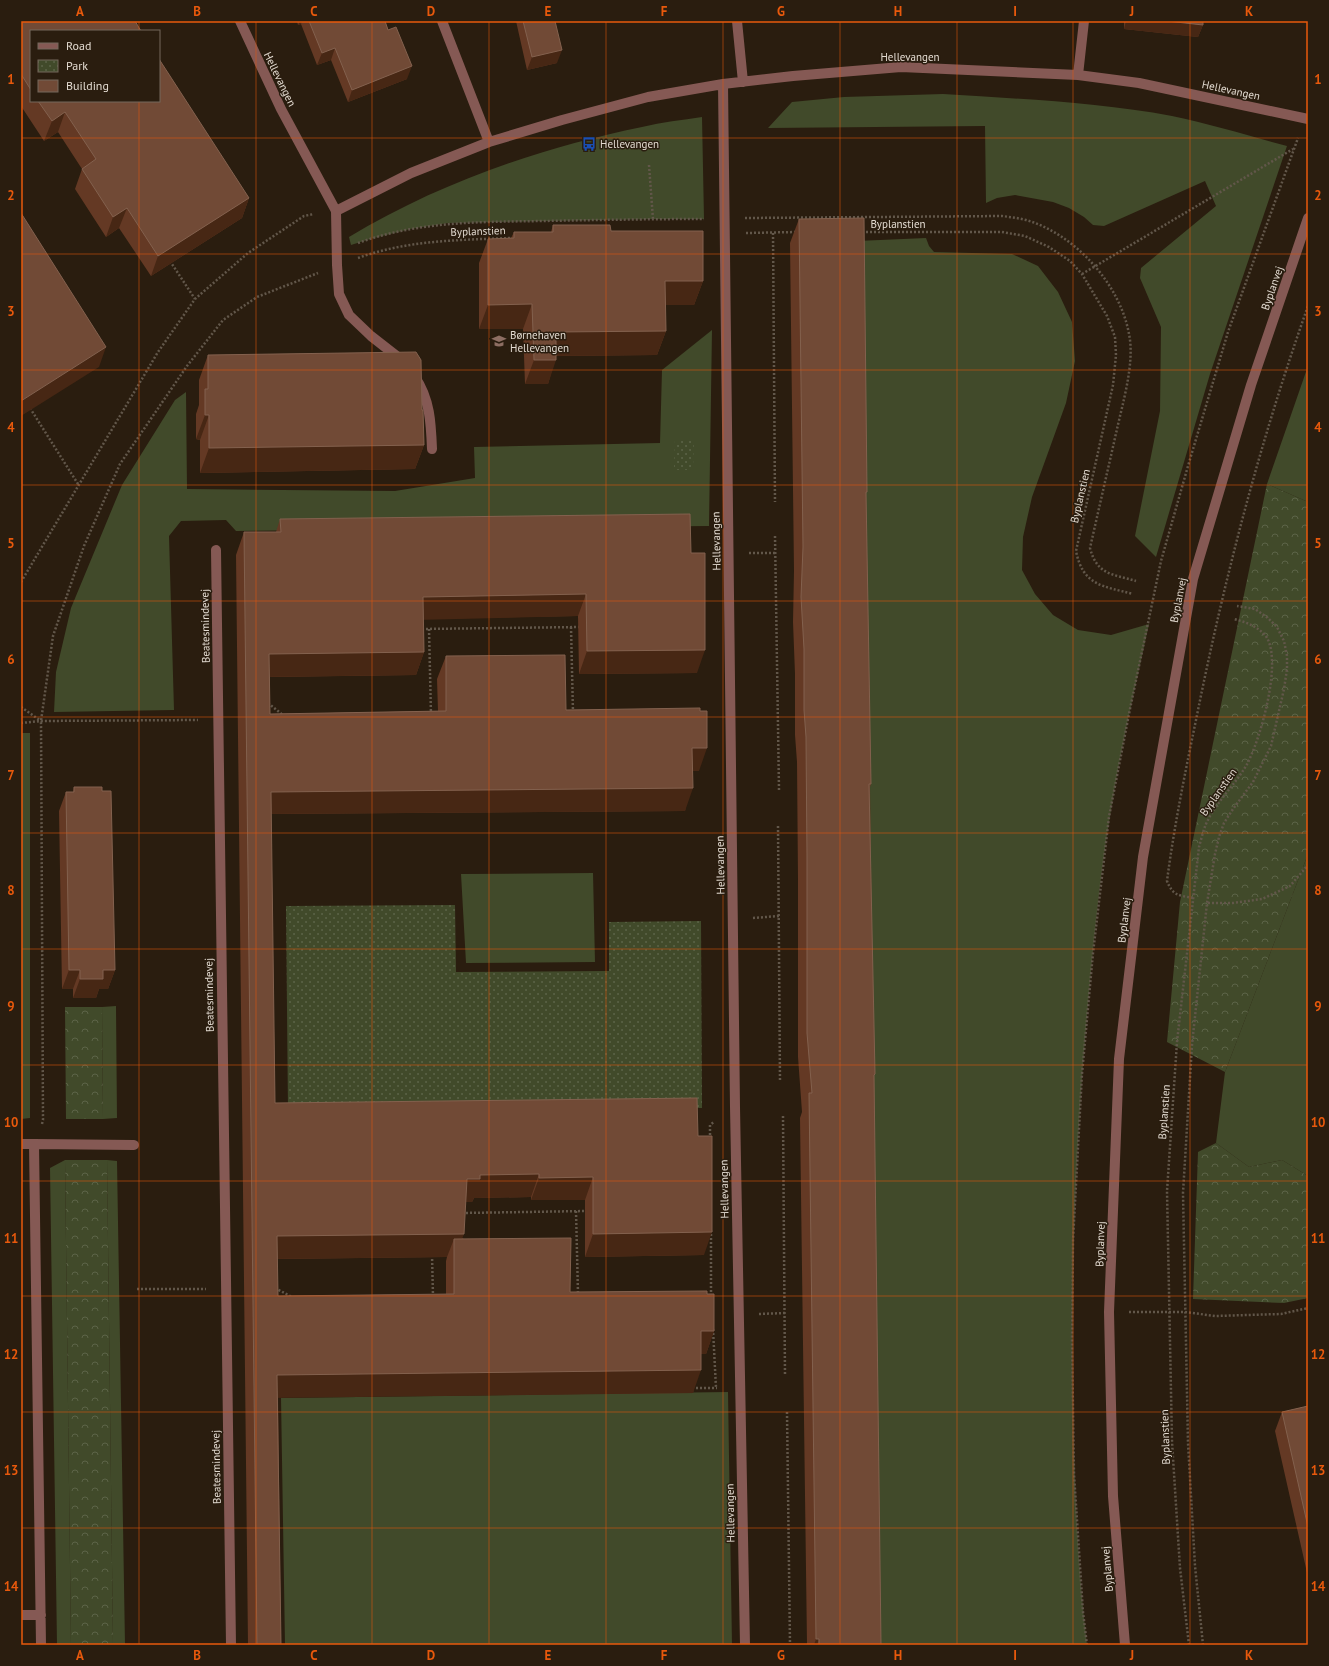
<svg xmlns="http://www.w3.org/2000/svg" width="1329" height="1666" font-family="'PT Sans',sans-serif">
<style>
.grass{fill:#414a2a}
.forest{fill:url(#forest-crowns)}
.park{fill:url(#park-dots)}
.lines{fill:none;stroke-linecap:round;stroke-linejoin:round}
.path{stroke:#62574a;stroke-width:2.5;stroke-dasharray:2 2;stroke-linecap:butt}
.minor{stroke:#855954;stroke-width:10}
.wall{fill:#643924;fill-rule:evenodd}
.shaded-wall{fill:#472714}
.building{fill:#714a36;stroke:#83614e}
.grid{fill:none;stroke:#e8590c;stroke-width:1;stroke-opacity:0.55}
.labels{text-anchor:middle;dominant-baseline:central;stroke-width:3;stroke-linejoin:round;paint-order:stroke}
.street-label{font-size:11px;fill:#e2dad0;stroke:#2a1d0f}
.poi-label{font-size:11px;fill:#e2dad0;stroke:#2a1d0f;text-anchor:start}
.neatline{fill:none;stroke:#e8590c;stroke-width:1.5}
.grid-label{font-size:13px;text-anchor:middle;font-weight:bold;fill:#e8590c}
</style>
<defs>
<pattern id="forest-crowns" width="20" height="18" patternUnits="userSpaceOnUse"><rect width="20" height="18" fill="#414a2a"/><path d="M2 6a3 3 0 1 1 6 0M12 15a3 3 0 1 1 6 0" fill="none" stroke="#5c6448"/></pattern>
<pattern id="park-dots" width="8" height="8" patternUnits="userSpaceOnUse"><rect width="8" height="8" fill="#414a2a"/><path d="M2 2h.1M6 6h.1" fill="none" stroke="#5c6448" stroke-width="1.8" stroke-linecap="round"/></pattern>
</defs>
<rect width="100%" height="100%" fill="#2a1d0f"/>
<path class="grass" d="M943 94C1020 99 1097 102 1172 116 1211 124 1249 136 1287 146L1210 374 1156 557 1135 536 1160 411 1161 327 1140 278 1141 268 1216 206 1205 181 1104 226 1093 225 1084 217 1069 208 1053 202 1015 195 997 198 986 203 985 126 768 128 792 102 844 97Z
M702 117 704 219H653L448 223 410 229 370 239 351 245 349 237C439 183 540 148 642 127 662 122 682 120 702 117Z
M926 238 929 246 934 252 1012 254 1038 266 1058 292 1072 322 1075 361 1066 403 1032 497 1023 537 1022 570 1035 594 1053 615 1078 630 1111 635 1149 624C1135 688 1120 751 1110 816 1099 882 1093 949 1087 1016 1076 1141 1071 1267 1073 1393 1074 1477 1077 1561 1087 1645H871L857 241Z
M712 330 709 526 236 531 226 520 181 521 169 536 174 710 54 712 56 672 71 608 122 485 175 400 186 392 187 489 395 491 475 478 474 447 660 443 662 370Z
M1308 366V502L1267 484Z
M21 733H30V1118L21 1119Z
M1308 854V1176L1282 1160 1249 1167 1216 1143 1225 1072Z
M593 873 595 962 466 963 461 874Z
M116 1006 117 1118 103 1119 102 1007Z
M65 1160 71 1645H57L50 1168Z
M107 1160 117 1161 125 1645H113Z
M728 1392 732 1645H285L281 1398Z"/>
<path class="forest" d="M1267 484 1308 502V854L1225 1072 1167 1042 1180 902Z
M65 1007H102L103 1119H66Z
M1216 1143 1249 1167 1282 1160 1308 1176V1298L1284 1303 1193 1299 1198 1152Z
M65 1160H107L113 1645H71Z"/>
<path class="park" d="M675 439H694L693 470H674Z
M455 905 456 972 609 971V922L701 921 702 1108 288 1110 286 906Z"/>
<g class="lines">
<path class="path" d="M649 165 653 219
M745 218 1002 216C1010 217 1018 218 1026 220 1075 234 1120 284 1129 334 1135 362 1123 402 1117 429 1108 469 1099 508 1090 548 1097 575 1112 574 1136 581
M862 232H1002L1025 236 1049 247 1070 261 1082 274 1107 316 1115 337 1116 355 1113 385 1076 551C1083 586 1103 586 1133 594
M746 233 797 232
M773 233 775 502
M358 243C419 221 480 222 543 221 597 220 651 219 704 219
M358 258C408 240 459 240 511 238
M170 261 195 299
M1082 274 1293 149
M30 408 78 484
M775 536 779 790
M749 553H776
M21 582 158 352 195 299 248 253 304 216 314 214
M571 627 573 713
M422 629 581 627
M429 629 431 715
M268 703 284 716
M21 707 41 721
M21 723 41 721 198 720
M778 826 780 1082
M1193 898C1178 895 1173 896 1167 881 1174 827 1185 773 1196 720 1224 580 1260 441 1308 306
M1208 903H1233L1262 899 1290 886 1308 865
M753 918 779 916
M783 1116 785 1376
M42 1124 43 1120 41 721 53 636 84 546 120 464 187 366 223 320 257 297 318 273
M710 1139V1125L714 1122
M576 1211 578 1294
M462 1213 587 1211
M711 1230V1297
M432 1255 433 1296
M275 1288 292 1297
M137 1289H206
M1129 1312H1185L1215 1316 1281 1314 1308 1308
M759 1314 785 1313
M713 1329 716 1388
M696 1388H717
M787 1412 790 1645
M1087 1645 1083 1612 1074 1474 1072 1342 1073 1240 1082 1074 1093 953 1109 817 1130 709 1161 561 1188 466 1228 332 1298 138
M1189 1645 1180 1568 1172 1442 1167 1191 1177 1042 1199 847C1201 840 1203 831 1206 824 1216 802 1234 786 1246 766 1260 742 1285 655 1264 634 1255 625 1245 622 1234 619
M1203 1645 1195 1566 1188 1443 1183 1193 1192 1045 1207 903 1215 854 1219 837 1224 823 1233 809 1253 782 1271 746 1284 689 1287 669V656L1284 641 1277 627 1268 618 1255 609 1237 606"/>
<path class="minor" d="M240 21 281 109 336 211 411 173 489 142 562 120 648 97 723 84 793 76 901 67 1078 75 1139 83 1308 119
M442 21 489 142
M737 21 743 82
M1078 75 1084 21
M723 84 735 1107 745 1645
M336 211 337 265 339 294 349 315 371 336 403 361
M415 377C430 399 431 423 432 449
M216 550 231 1645
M21 1144H34
M21 1615H41
M41 1645 34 1144 134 1145
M1125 1645 1113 1496 1109 1312 1119 1059 1143 857 1193 579 1251 385 1308 218"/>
</g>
<path class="wall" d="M21 21 31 31V101H159L249 198 242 218 151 276 119 228 106 237 75 189 82 169 58 132 44 141 21 106Z
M297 21H385L407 79 348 102 331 60 317 65 301 24 298 25Z
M516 21H555L557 63 527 70Z
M1124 21H1203V25L1198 37 1124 29Z
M799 219 866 496 871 784 870 787 881 1645H807L800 1118 802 1112 798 1057V880L797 762 795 735V674L793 622 794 571 790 243Z
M553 225 611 231 703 281 694 305H665L666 331 657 355 556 356 548 384H525L523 329H479V263L488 239 511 238 514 232H551Z
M208 355 422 410 424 445 415 469 200 473V440L196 439V414L199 405V380Z
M280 519 691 553 697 673 579 674 578 616 423 619 424 652 416 675 270 677V714L438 711 437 679 446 656 699 771H693L685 811 271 814 275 1103 698 1136 704 1255 585 1257V1200H531V1197L474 1198 472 1202H465L462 1238 570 1292 707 1294 714 1331 706 1354H701L693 1393 278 1397 281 1645H248L236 555 244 532H276ZM447 1257 446 1261V1294L278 1296 277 1259Z
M74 787 115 970 108 989H99L96 998H73V989H62L59 811 66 792H73Z
M1308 1406V1577L1275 1431 1282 1412Z"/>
<path class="shaded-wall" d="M300 21H302L301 24 298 25Z
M1126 21H1167L1203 25 1198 37 1124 29Z
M335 48 331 60 317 65 322 53Z
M562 50 557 63 527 70 532 57Z
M412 66 407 79 348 102 352 90Z
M65 112 58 132 44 141 52 121Z
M249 198 242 218 151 276 158 256Z
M127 208 119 228 106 237 113 217Z
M665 281H703L694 305H656Z
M532 304 523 329H479L488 305Z
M666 331 657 355 548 356 556 332Z
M106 347 99 367 21 416V401Z
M534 360H556L548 384H525Z
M205 415H209L200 440 196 439Z
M424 445 415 469 200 473 209 448Z
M586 594 578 616 415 620 423 597Z
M705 650 697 673 579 674 587 651Z
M424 652 416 675 261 677 269 654Z
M692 748H707L699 771H684Z
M693 788 685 811 263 814 271 792Z
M69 970H80L73 989H62Z
M103 970H115L108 989H99L96 998H73L80 979Z
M539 1174 531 1197 474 1198 472 1202H458L467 1179 480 1175Z
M593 1177 585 1200H531L539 1178Z
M712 1232 704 1255 585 1257 593 1234Z
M464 1234 455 1257 454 1239 447 1257 269 1259 277 1236Z
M701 1331H714L706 1354H692Z
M701 1370 693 1393 269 1398 277 1375Z
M816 1639H819L817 1645H814Z"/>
<path class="building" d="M21 21H135L141 31H31V90L21 74Z
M309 21H385L388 30 396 27 412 66 352 90 335 48 322 53Z
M523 21H555L562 50 532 57Z
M1167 21H1203V25Z
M159 59 249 198 158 256 127 208 113 217 82 169 96 159 65 112 52 121 38 101H159Z
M21 213 106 347 21 401Z
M864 218 867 492H866L871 784H869L875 1074 874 1075 881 1645H819V1639H816L809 1093H812L807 1033V856L806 737 804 710V649L801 597 803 547 799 219Z
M553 225H610L611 231H703V281H665L666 331 556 332V360H534L532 304 488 305V239L514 238V232H553Z
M416 352 421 360 422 410H423L424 445 209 448V415H205V389H208V355Z
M690 514 691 553H705V650L587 651 586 594 423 597 424 652 269 654 270 714 446 711V656L565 655 566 710 700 708V711H707V748H692L693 788 271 792 275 1103 697 1098 698 1136H712V1232L593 1234V1177L539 1178V1174L480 1175V1179H467L464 1234 277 1236 278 1296 454 1294V1239L571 1238 570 1292 707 1291V1294H714V1331H701V1370L277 1375 281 1645H257L244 532H281L280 519Z
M74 787H102V791H111L115 970H103V979H80V970H69L66 792H74Z
M1308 1406V1527L1282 1412Z"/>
<path class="grid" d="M139 21V31M256 21V1645M372 21V1645M489 21V1645M606 21V1645M723 21V1645M840 21V1645M957 21V1645M1073 21V1645M1190 21V1645M139 101V1645M21 138H1308M21 254H1308M21 370H1308M21 485H1308M21 601H1308M21 717H1308M21 833H1308M21 949H1308M21 1065H1308M21 1181H1308M21 1296H1308M21 1412H1308M21 1528H1308"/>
<defs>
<symbol id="bus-bare" viewBox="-9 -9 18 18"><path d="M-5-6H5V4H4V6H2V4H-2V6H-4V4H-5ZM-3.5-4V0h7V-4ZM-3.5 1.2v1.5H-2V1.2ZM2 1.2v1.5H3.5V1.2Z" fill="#1a4fb4" stroke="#2a1d0f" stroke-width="2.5" paint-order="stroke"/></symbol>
<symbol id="school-bare" viewBox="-9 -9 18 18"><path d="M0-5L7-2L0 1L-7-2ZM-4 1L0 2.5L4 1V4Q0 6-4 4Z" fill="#8d6e63" stroke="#2a1d0f" stroke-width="2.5" paint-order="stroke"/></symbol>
</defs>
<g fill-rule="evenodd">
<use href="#bus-bare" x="579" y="134" width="20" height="20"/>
<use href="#school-bare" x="489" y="331" width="20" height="20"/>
</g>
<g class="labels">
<g class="street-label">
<text x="910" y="57">Hellevangen</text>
<text transform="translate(280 79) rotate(64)">Hellevangen</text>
<text transform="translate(1231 90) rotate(12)">Hellevangen</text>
<text x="898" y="224">Byplanstien</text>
<text transform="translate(478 231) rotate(-2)">Byplanstien</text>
<text transform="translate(1272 288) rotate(-71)">Byplanvej</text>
<text transform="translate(1080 496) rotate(-77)">Byplanstien</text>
<text transform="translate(716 541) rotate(-91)">Hellevangen</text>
<text transform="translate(1178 600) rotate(-79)">Byplanvej</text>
<text transform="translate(205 626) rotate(-91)">Beatesmindevej</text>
<text transform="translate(1218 792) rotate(-55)">Byplanstien</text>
<text transform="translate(720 865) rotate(-91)">Hellevangen</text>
<text transform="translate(1124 920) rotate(-83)">Byplanvej</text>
<text transform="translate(209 995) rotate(-91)">Beatesmindevej</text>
<text transform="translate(1164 1112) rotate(-86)">Byplanstien</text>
<text transform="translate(724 1189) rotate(-91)">Hellevangen</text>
<text transform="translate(1100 1244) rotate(-88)">Byplanvej</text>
<text transform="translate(1165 1437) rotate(-92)">Byplanstien</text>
<text transform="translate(216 1467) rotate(-91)">Beatesmindevej</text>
<text transform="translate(730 1513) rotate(-91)">Hellevangen</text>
<text transform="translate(1107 1569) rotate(-95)">Byplanvej</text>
</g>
<g class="poi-label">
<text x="600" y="144">Hellevangen</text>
<text x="510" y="335">Børnehaven<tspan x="510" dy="13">Hellevangen</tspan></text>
</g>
</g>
<rect width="1329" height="1666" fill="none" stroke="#2a1d0f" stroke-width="44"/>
<rect x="30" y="30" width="130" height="72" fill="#2a1d0f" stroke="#74695c"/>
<rect x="38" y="43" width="20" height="6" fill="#855954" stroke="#74695c"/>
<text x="66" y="50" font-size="12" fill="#e2dad0">Road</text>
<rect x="38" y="60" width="20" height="12" fill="url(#park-dots)" stroke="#74695c"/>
<text x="66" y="70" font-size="12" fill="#e2dad0">Park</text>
<rect x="38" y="80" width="20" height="12" fill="#714a36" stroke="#74695c"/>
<text x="66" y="90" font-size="12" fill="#e2dad0">Building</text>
<rect x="22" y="22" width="1285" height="1622" class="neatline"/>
<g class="grid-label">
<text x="80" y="16">A</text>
<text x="197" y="16">B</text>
<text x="314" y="16">C</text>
<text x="431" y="16">D</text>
<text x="548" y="16">E</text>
<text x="664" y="16">F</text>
<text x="781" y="16">G</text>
<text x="898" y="16">H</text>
<text x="1015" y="16">I</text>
<text x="1132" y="16">J</text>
<text x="1249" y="16">K</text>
<text x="11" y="84">1</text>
<text x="1318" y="84">1</text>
<text x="11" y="200">2</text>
<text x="1318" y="200">2</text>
<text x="11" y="316">3</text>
<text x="1318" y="316">3</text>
<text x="11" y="432">4</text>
<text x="1318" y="432">4</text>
<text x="11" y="548">5</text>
<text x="1318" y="548">5</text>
<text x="11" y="664">6</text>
<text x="1318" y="664">6</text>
<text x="11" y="780">7</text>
<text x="1318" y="780">7</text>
<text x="11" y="895">8</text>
<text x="1318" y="895">8</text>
<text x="11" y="1011">9</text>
<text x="1318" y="1011">9</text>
<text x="11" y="1127">10</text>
<text x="1318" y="1127">10</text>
<text x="11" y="1243">11</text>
<text x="1318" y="1243">11</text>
<text x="11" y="1359">12</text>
<text x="1318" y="1359">12</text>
<text x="11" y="1475">13</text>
<text x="1318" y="1475">13</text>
<text x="11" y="1591">14</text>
<text x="1318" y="1591">14</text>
<text x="80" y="1660">A</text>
<text x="197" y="1660">B</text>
<text x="314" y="1660">C</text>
<text x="431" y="1660">D</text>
<text x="548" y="1660">E</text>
<text x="664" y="1660">F</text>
<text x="781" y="1660">G</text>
<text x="898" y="1660">H</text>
<text x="1015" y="1660">I</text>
<text x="1132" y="1660">J</text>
<text x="1249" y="1660">K</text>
</g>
</svg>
